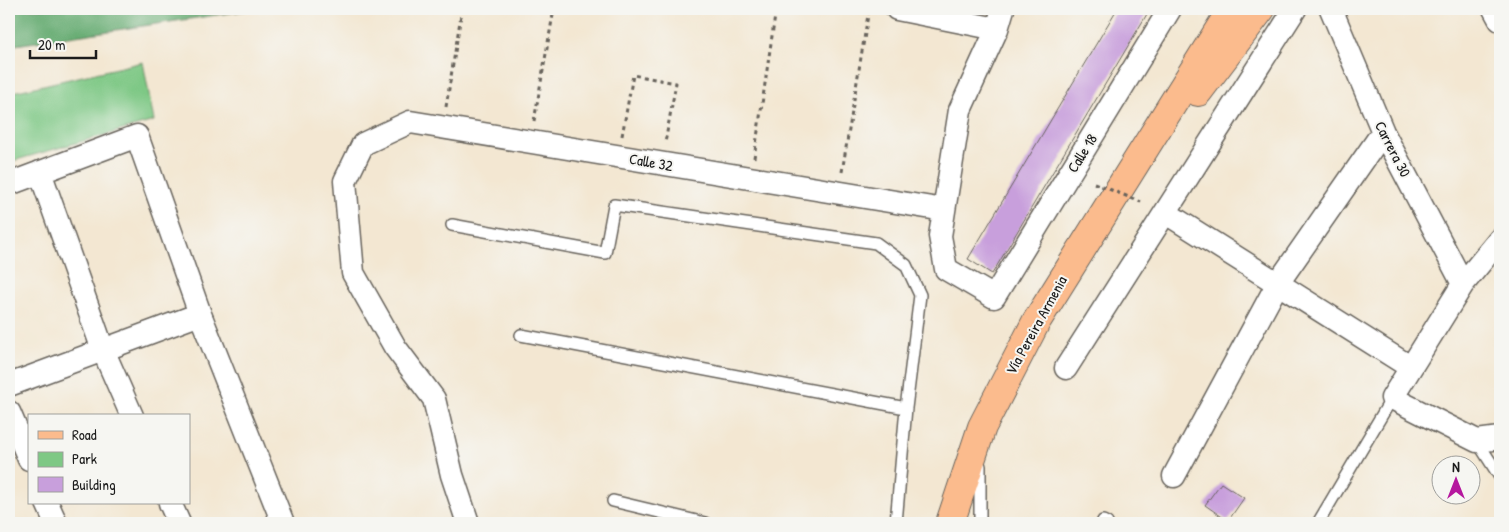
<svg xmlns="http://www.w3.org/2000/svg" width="1509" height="532" font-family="'Patrick Hand',sans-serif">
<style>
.green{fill:#7ec885;stroke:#4d7250}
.forest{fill:#66ac72;stroke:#416447}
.building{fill:#c89fdc}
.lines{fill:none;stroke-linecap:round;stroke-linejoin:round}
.service-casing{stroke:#67635c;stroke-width:14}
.minor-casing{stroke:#67635c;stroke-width:25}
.primary-casing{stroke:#67635c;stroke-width:30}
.path{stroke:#67635c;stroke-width:3;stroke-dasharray:4 4;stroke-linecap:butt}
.service{stroke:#fff;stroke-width:11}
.minor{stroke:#fff;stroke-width:22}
.primary{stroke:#fbbb8d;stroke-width:28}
.path-bridge{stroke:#67635c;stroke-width:3;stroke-dasharray:4 4;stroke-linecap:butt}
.labels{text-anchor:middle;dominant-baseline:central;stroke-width:4;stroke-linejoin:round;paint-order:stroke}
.street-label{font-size:15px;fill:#1c1c1c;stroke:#f6f6f2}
</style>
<rect width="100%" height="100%" fill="#f6f6f2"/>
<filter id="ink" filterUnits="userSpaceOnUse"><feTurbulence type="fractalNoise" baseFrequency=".02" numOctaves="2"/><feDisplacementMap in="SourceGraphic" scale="10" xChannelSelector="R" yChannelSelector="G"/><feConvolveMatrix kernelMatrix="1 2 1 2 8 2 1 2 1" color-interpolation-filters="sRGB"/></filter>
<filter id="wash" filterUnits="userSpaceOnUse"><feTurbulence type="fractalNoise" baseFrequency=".0096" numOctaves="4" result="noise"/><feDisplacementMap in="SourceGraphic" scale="20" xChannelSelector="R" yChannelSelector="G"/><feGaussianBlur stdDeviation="1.12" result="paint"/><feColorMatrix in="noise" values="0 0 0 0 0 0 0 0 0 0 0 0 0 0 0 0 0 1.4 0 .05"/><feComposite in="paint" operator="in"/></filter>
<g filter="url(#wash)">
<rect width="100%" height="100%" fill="#f3e7d2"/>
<path class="green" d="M143 62 154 121 9 162V93Z"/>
<path class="forest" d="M9 9H257L9 46Z"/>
<g id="blocks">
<path class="building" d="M1117 9H1150L992 274 968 259Z
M1221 483 1244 498 1228 521 1205 505Z"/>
</g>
</g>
<g filter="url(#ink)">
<use href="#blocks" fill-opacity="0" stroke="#67635c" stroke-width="1"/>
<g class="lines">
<defs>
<path id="service" d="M452 225 605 253 614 205 876 243 906 265 920 295 906 408 896 523
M521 335 906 408
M1477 441 1500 477
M613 501 705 523
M1103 521 1107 523
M980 523V466
M1318 523 1392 398"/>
<path id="minor" d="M897 9 997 29
M1003 9 997 29 960 110 940 236 946 269 994 297 1170 9
M1331 9 1383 132 1463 284
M1494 9 1500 20
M40 172 103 350 132 416
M9 184 137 136 200 314 283 523
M1166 213 1410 367
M1500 239 1463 284 1392 398 1477 441 1500 438
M1066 368 1295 9
M9 385 200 314
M9 412 29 459
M1174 476 1278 283 1383 132
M47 503 56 523
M170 503 179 523
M468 523 452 475 434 399 395 347 353 273 345 181 363 144 410 122 944 210"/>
<path id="primary" d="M1198 92 1261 9
M950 523 982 427 1036 322 1232 9"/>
</defs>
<use href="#service" class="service-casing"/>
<use href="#minor" class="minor-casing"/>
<use href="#primary" class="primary-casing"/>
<path class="path" d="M446 107 462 9
M534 121 554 9
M622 136 633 75 676 83 665 143
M754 158 776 9
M842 172 869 9"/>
<use href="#service" class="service"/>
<use href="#minor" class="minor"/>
<use href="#primary" class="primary"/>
<path class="path-bridge" d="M1094 183 1141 202"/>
</g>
</g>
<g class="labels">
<g class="street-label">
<text transform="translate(1393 149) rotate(63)">Carrera 30</text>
<text transform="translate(1082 153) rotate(-58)">Calle 18</text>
<text transform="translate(651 162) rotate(10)">Calle 32</text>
<text transform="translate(1036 325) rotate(-61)">Vía Pereira Armenia</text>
</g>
</g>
<rect width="1509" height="532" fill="none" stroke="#f6f6f2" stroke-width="30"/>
<rect x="28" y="414" width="162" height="90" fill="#f6f6f2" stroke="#9f9f9c"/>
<rect x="38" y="431" width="25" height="8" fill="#fbbb8d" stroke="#9f9f9c"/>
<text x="72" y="440" font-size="15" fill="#1c1c1c">Road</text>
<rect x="38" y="452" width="25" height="15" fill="#7ec885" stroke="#9f9f9c"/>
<text x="72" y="464" font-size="15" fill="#1c1c1c">Park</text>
<rect x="38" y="477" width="25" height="15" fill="#c89fdc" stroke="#9f9f9c"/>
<text x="72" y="490" font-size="15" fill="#1c1c1c">Building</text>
<g transform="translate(1456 480)"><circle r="24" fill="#f6f6f2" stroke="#9f9f9c"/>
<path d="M0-4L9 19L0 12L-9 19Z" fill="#b5179e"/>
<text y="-8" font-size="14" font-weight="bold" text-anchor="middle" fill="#1c1c1c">N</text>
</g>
<path d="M30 50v8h66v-8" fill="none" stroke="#1c1c1c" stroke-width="2.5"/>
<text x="38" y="50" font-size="15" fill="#1c1c1c" stroke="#f6f6f2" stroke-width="4" paint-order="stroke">20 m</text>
</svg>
